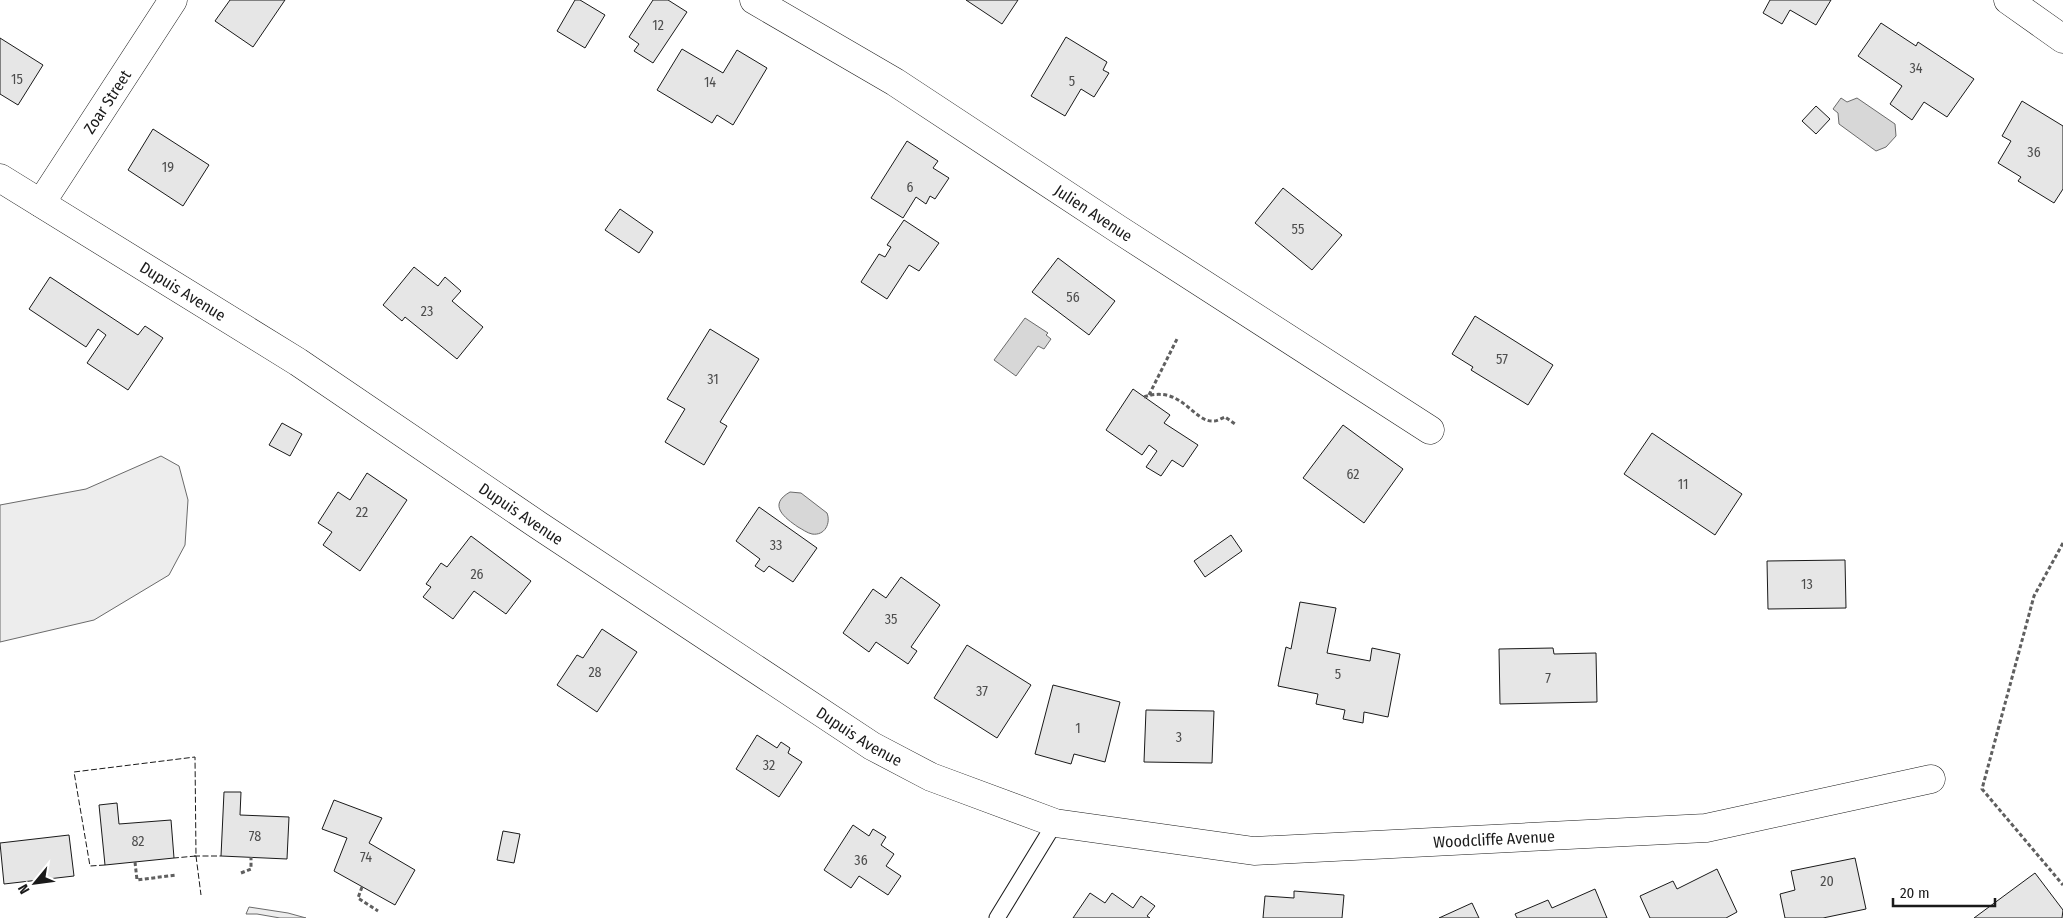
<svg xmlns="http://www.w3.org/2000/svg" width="2063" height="918" font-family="'Fira Sans Condensed',sans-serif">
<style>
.built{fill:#ededed;stroke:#6a6a6a}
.water{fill:#d7d7d7;stroke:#6a6a6a}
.building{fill:#e6e6e6;stroke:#1a1a1a}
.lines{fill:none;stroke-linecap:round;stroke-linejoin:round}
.lane-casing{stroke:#1a1a1a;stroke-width:17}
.street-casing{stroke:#1a1a1a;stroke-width:29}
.path{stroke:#5f5f5f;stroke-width:3;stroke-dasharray:4 2.5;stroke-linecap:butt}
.lane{stroke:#fff;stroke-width:15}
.street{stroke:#fff;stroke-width:28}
.fence{stroke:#1a1a1a;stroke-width:1;stroke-dasharray:6 2.5;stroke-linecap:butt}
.labels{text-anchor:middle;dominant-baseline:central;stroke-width:4;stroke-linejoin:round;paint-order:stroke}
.number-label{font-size:14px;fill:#4d4d4d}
.street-label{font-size:16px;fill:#1a1a1a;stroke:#fff}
</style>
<rect width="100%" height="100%" fill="#fff"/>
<path class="built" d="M161 456 179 466 188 500 185 545 169 575 94 620 0 642V505L86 489Z
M249 907 288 913 306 918H280L257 914H246Z"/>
<path class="water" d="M1841 98 1847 102 1857 98 1895 124 1896 136 1886 147 1876 151 1839 124 1838 113 1833 109Z
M1025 318 1048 333 1046 335 1051 339 1044 349 1038 346 1016 376 994 360Z
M790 492 801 493 827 513C831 523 825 536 812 534 807 533 802 529 798 527 785 518 767 505 790 492Z"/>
<path class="building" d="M230 0H285L253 47 215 21Z
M575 0H580L605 15 585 48 557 31Z
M653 0H668L687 12 653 63 634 51 639 44 629 37Z
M966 0H1018L1002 24Z
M1770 0H1831L1816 25 1790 10 1782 24 1763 13Z
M1881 23 1916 46 1918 42 1974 79 1947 117 1924 102 1912 120 1890 104 1902 86 1858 56Z
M1066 37 1107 62 1103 70 1109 73 1094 97 1081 89 1065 116 1031 96Z
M0 38 43 65 18 105 0 94Z
M682 49 723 73 737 50 767 68 733 125 717 115 712 123 657 90Z
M2022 101 2063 126V189L2054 203 2018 181 2021 177 1998 163 2011 141 2002 136Z
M1816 106 1830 119 1816 134 1802 121Z
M153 129 209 165 183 206 128 170Z
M907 141 938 161 933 168 949 178 935 199 930 196 926 204 916 197 903 218 871 198Z
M1283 188 1342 235 1312 270 1255 223Z
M620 209 653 232 639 253 605 230Z
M904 220 939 243 919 271 909 265 887 299 861 282 879 254 885 257 891 247 887 245Z
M1058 258 1115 301 1089 335 1032 292Z
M414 267 438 286 445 277 461 291 452 301 483 327 457 359 405 317 402 321 383 305Z
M50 277 138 335 145 326 163 338 128 390 87 363 106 335 98 329 86 347 29 309Z
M1475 316 1553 365 1528 405 1471 370 1473 367 1452 354Z
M710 329 759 359 720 422 727 426 704 465 665 442 685 409 667 399Z
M1133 389 1170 415 1164 423 1198 445 1183 467 1172 460 1161 476 1146 467 1157 451 1149 445 1142 455 1106 430Z
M282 423 302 434 290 456 269 445Z
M1343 425 1403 469 1364 523 1303 478Z
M1652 433 1742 494 1715 535 1624 474Z
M367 473 407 500 360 571 323 545 332 532 318 523 338 492 350 500Z
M759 507 817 548 793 582 769 566 764 572 755 566 760 559 736 541Z
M1231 535 1242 551 1205 577 1194 561Z
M471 536 531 581 506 614 474 591 453 619 423 597 431 587 426 584 441 563 447 567Z
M1845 560 1846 608 1768 609 1767 561Z
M901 577 940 605 911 647 917 651 908 664 876 642 869 652 843 633 873 589 886 598Z
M1300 602 1336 608 1327 653 1370 661 1372 648 1400 654 1388 717 1364 712 1363 723 1343 719 1345 710 1316 704 1318 694 1278 686 1286 647 1291 649Z
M602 629 637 652 597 712 557 685 577 655 583 658Z
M967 645 1031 685 997 738 934 698Z
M1553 648 1554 654 1596 653 1597 702 1500 704 1499 649Z
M1053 685 1120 702 1105 762 1074 754 1071 764 1035 754Z
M1146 710 1214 711 1212 763 1144 762Z
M757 735 777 748 781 742 790 748 788 753 802 762 779 797 736 769Z
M224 792H241L240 815 289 817 287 859 221 856Z
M334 800 382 818 369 843 415 870 395 905 334 871 347 838 322 829Z
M117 803 119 824 171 820 174 858 105 865 99 805Z
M853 825 869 836 873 829 886 837 881 845 894 854 886 866 901 876 888 895 859 876 851 888 824 870Z
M503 831 520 834 514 863 497 860Z
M69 835 74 876 4 884 0 843Z
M1855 858 1866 909 1823 918H1785L1780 894 1795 890 1791 871Z
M1717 869 1737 912 1726 918H1650L1640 896 1673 881 1677 889Z
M2035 873 2063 910 2062 918H1974Z
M1595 889 1607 918H1517L1515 914 1548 900 1552 908Z
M1294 891 1344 895 1342 918H1263L1265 896 1294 898Z
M1090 893 1105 903 1112 893 1133 908 1141 896 1155 906 1147 916 1150 918H1073Z
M1472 903 1479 918H1439Z"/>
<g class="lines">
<defs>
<path id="lane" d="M997 918 1055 823"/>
<g id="street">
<path id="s1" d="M754 0 895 82 1118 229 1430 430"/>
<path d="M2008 0 2063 39"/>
<path id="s2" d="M0 178 298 362 538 525 872 746 931 777 1055 823 1254 851 1706 828 1931 779"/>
<path id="s3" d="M41 203 173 0"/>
</g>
</defs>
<use href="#lane" class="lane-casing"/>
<use href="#street" class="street-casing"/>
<path class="path" d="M1149 395 1178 337
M1144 397C1182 384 1193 423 1214 421 1217 421 1222 418 1225 417L1235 424
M2063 543 2034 596 1982 789 2063 885
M135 862 137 880 176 875
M241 873 251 869V857
M362 887 358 898 378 911"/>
<use href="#lane" class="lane"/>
<use href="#street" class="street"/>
<path class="fence" d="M194 856H221
M196 856 201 895
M105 865 90 866 74 772 195 757 196 856 174 858"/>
</g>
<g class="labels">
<g class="number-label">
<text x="658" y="25">12</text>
<text x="1916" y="68">34</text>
<text x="17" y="79">15</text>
<text x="1072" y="81">5</text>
<text x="710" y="82">14</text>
<text x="2034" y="152">36</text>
<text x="168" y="167">19</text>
<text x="910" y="187">6</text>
<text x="1298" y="229">55</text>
<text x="1073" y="297">56</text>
<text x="427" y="311">23</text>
<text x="1502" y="359">57</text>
<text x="713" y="379">31</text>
<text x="1353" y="474">62</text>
<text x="1683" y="484">11</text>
<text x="362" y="512">22</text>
<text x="776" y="545">33</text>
<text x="477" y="574">26</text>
<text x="1807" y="584">13</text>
<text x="891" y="619">35</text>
<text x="595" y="672">28</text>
<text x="1338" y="674">5</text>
<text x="1548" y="678">7</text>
<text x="982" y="691">37</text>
<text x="1078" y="728">1</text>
<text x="1179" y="737">3</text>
<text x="769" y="765">32</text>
<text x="255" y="836">78</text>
<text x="138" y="841">82</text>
<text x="366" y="857">74</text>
<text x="861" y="860">36</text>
<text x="1827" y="881">20</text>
</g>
<g class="street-label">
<text stroke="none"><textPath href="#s3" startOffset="121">Zoar Street</textPath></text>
<text stroke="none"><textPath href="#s1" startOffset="401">Julien Avenue</textPath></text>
<text stroke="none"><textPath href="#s2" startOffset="215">Dupuis Avenue</textPath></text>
<text stroke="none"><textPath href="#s2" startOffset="620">Dupuis Avenue</textPath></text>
<text stroke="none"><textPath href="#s2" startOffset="1025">Dupuis Avenue</textPath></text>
<text stroke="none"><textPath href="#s2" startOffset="1681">Woodcliffe Avenue</textPath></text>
</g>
</g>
<g transform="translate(35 883) rotate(241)" stroke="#ffffff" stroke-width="4" paint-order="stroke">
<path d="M0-4L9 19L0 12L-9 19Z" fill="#1a1a1a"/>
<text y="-8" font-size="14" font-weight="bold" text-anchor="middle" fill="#1a1a1a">N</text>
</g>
<path d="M1893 898v8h102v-8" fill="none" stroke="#1a1a1a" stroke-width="2.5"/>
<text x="1900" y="898" font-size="15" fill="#1a1a1a" stroke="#ffffff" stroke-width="4" paint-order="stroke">20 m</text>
</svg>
